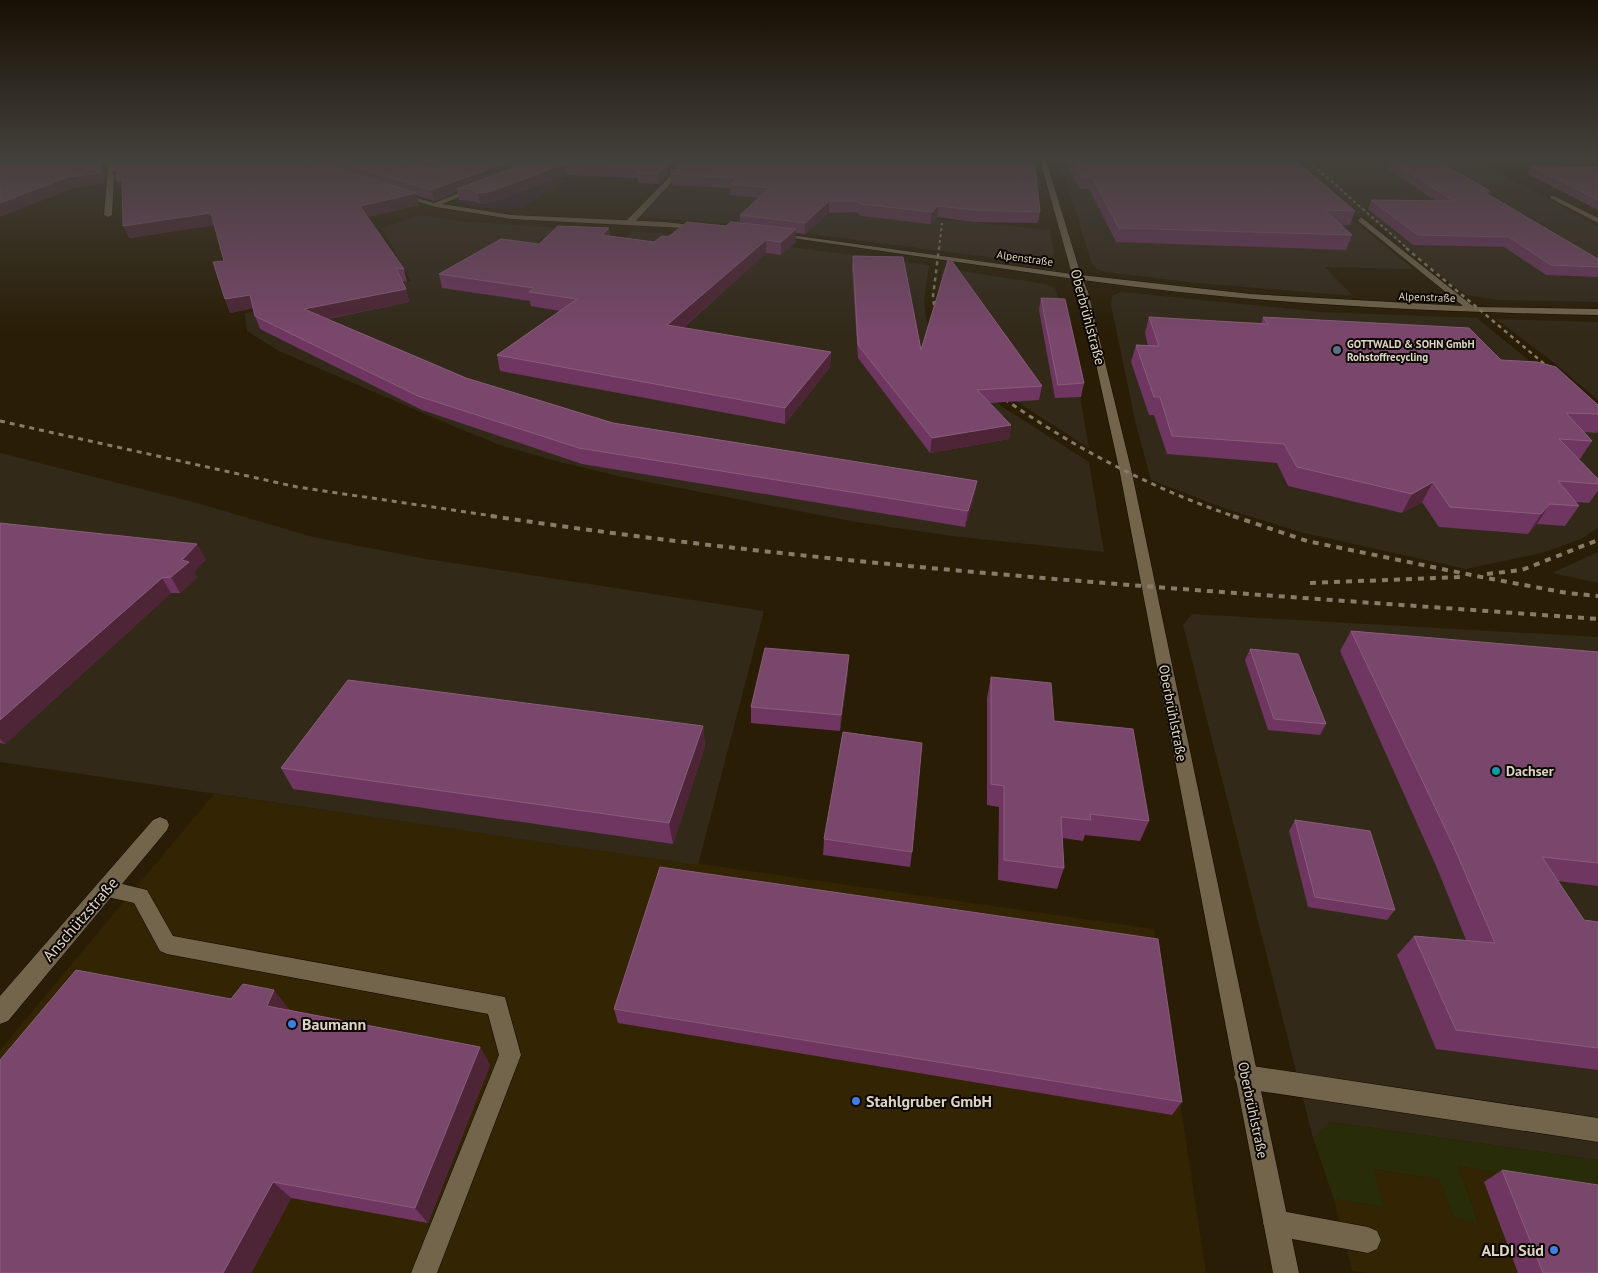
<svg xmlns="http://www.w3.org/2000/svg" width="1598" height="1273" font-family="'PT Sans',sans-serif">
<style>
.built{fill:#332403}
.industrial{fill:#322919}
.education{fill:#2f212e}
.green{fill:#292c09}
.lines{fill:none;stroke-linecap:round;stroke-linejoin:round}
.lane-casing{stroke:#110700;stroke-width:1}
.street-casing{stroke:#110700;stroke-width:1}
.lane{fill:#72654b;fill-rule:evenodd}
.street{fill:#72654b;fill-rule:evenodd}
.rail-far3{stroke:#867c69;stroke-width:2;stroke-dasharray:3 3;stroke-linecap:butt}
.rail-far2{stroke:#867c69;stroke-width:2.5;stroke-dasharray:4 4;stroke-linecap:butt}
.rail-far1{stroke:#867c69;stroke-width:3;stroke-dasharray:5 5;stroke-linecap:butt}
.rail{stroke:#867c69;stroke-width:4;stroke-dasharray:6 6;stroke-linecap:butt}
.wall{fill:#6e3661;fill-rule:evenodd}
.shaded-wall{fill:#4e2537}
.building{fill:#7a476c;stroke:#895d7a}
.service-dot{fill:#5c6f8a;stroke:#0d0802;stroke-width:2}
.culture-dot{fill:#0f9aa8;stroke:#0d0802;stroke-width:2}
.shop-dot{fill:#3f7fe0;stroke:#0d0802;stroke-width:2}
.labels{text-anchor:middle;dominant-baseline:central;stroke-width:4;stroke-linejoin:round;paint-order:stroke}
.far-street-label{font-size:11px;fill:#dcd5c6;stroke:#0d0802}
.far-poi-label{font-size:11px;font-weight:bold;fill:#dcd5c6;stroke:#0d0802;text-anchor:start}
.street-label{font-size:14px;fill:#dcd5c6;stroke:#0d0802}
.poi-label{font-size:14px;font-weight:bold;fill:#dcd5c6;stroke:#0d0802;text-anchor:start}
.near-street-label{font-size:16px;fill:#dcd5c6;stroke:#0d0802}
.near-poi-label{font-size:16px;font-weight:bold;fill:#dcd5c6;stroke:#0d0802;text-anchor:start}
</style>
<rect width="100%" height="100%" fill="#291d05"/>
<path class="built" d="M214 794 1154 929 1206 1273H0V1050Z
M1458 1166 1598 1191V1273H1368L1352 1271 1334 1199 1383 1207 1372 1169 1439 1179 1454 1218 1478 1221Z"/>
<path class="industrial" d="M744 157H1032L1042 190 942 185 939 219 1050 230 1054 254 1047 261 1027 262 725 223 641 217 684 171Z
M1054 157H1400L1480 162 1598 226V302L1499 300 1466 295 1367 217 1348 216 1413 269 1325 267 1353 296 1197 283 1106 272 1097 269 1092 264 1064 175Z
M422 215 457 221 557 228 528 249 611 255 632 231 737 240 929 265 924 301 926 319 934 334 981 389 1001 406 1089 462 1104 552 952 536 856 522 622 477 552 460 500 445 453 426 279 351 247 331 245 313 411 281 381 228Z
M943 268 1046 284 1055 288 1063 312 1076 373 1089 448 997 389 938 294Z
M1121 292 1322 312 1477 318 1581 403 1598 422V528L1581 539 1542 553 1466 569 1300 532 1229 510 1151 480 1136 425 1111 305 1112 296Z
M1496 319 1598 322V400L1548 358Z
M0 453 197 503 313 537 421 558 764 611 698 865 0 762Z
M1598 552V583L1552 573Z
M1192 614 1598 637V1160L1331 1122 1313 1138 1183 625Z"/>
<path class="education" d="M537 176 565 180 522 208 506 209 473 207 458 202 460 200Z"/>
<path class="green" d="M1400 157H1598V174L1480 162Z
M1331 1122 1598 1160V1191L1458 1166 1478 1222 1454 1218 1439 1179 1373 1169 1383 1207 1334 1199 1313 1138Z"/>
<g class="lines">
<defs>
<path id="lane" d="M689 157H695L633 224H627V220Z
M106 880 147 890 173 936 505 997 521 1055 437 1273H411L499 1055 488 1014 167 954 160 951 134 903 99 895 96 889 99 883Z
M1246 1065 1598 1118V1142L1246 1089 1238 1085 1234 1077 1238 1069Z
M1276 1210 1368 1227 1377 1231 1381 1240 1377 1249 1368 1253 1276 1236 1267 1232 1263 1223 1267 1214Z"/>
<path id="street" d="M109 157H115L112 215 108 217 104 215Z
M1039 157H1045L1081 275 1250 294 1463 306 1358 221 1361 217 1474 307 1598 309V315C1426 312 1254 304 1083 280L1088 292 1132 473 1299 1273H1273L1120 473 1080 292 1074 279 772 235 776 233 1072 274Z
M477 186 479 189 442 204 511 215 665 222 707 227 703 229 511 219 436 207 396 195 399 193 434 203Z
M1550 196H1554L1598 218V223L1550 198Z
M160 817 167 820 169 825 167 830 8 1021 0 1024V996L153 820Z"/>
</defs>
<use href="#lane" class="lane-casing"/>
<use href="#street" class="street-casing"/>
<use href="#lane" class="lane"/>
<use href="#street" class="street"/>
<path class="rail-far3" d="M1304 157 1408 249
M939 249 942 223"/>
<path class="rail-far2" d="M1406 248 1548 367
M936 321 933 296 939 248"/>
<path class="rail-far1" d="M1546 365 1554 372
M996 393C1070 446 1150 488 1236 517
M0 421 297 487 500 517"/>
<path class="rail" d="M491 516C858 571 1229 592 1598 619
M1233 516 1307 541 1476 576 1567 593 1598 596
M1487 574 1522 570 1598 540
M1310 583 1462 577"/>
</g>
<path class="wall" d="M111 157H687L659 184 638 183 637 178 566 175 491 203 480 204 474 201 459 200 458 192 434 201 416 195 419 205 367 217 404 269 407 282 402 281 406 289 409 302 327 319 466 378 613 423 977 481 974 497 965 527 582 464 422 410 260 329 255 316 253 308 230 313 225 299 224 261 214 225 129 238 123 192 117 182H116ZM506 166 513 168 507 170Z
M688 157 1040 212 1038 223 973 222 937 217 930 224 861 216 856 212 829 213 805 234 796 233V242L781 255 766 253 683 328 831 352 830 367 785 424 500 371 497 355 560 311 531 306 530 301 442 288 439 274 539 244 609 228 610 236 654 242 668 237 726 226 740 223V215L759 198 731 195 730 188 672 185 671 174Z
M1065 157H1291L1355 211 1350 225H1340L1352 235 1346 250 1116 242 1089 189H1079Z
M1391 161 1490 191 1488 194 1598 259V277L1546 275 1504 247 1413 245 1368 209 1371 200 1436 201 1388 169Z
M1531 166 1598 167V210L1528 174Z
M853 256 921 350 1042 386 1039 400 990 403 1011 425 1009 439 930 453 858 358 852 268Z
M1041 298 1084 383 1081 397 1055 398 1039 310Z
M1149 317 1261 324 1263 317 1501 360 1598 405V431L1597 433 1585 432 1592 441 1580 459H1579L1598 479V491L1589 503 1575 502 1579 506 1565 526 1537 524 1528 534 1439 527 1422 502 1402 513 1288 486 1277 463 1167 454 1154 415H1149L1131 362 1136 345 1148 346 1145 333Z
M0 523 206 559 194 572 197 577 180 593H171L5 744 0 743Z
M1351 631 1598 652V886L1558 881 1584 920 1598 922V1070L1436 1049 1397 955 1414 936 1466 940 1437 868 1340 651Z
M1250 649 1326 724 1320 735 1268 730 1245 660Z
M848 671 840 731 751 723V707Z
M991 677 1054 721 1149 821 1140 841 1085 835 1083 841 1062 838 1064 868 1057 889 998 880 999 807 987 805V698Z
M703 726 705 746 673 844 293 789 281 768Z
M1295 820 1395 910 1387 920 1308 907 1289 831Z
M824 839 912 852 910 867 823 855Z
M231 999 289 1009V1010L480 1047 490 1065 428 1223 291 1198 251 1273H0Z
M614 1009 1182 1102 1172 1115 618 1023Z
M1502 1170 1598 1273H1518L1484 1182Z"/>
<path class="shaded-wall" d="M102 157H109L105 183 74 188 0 217V203Z
M519 157H538L518 169 516 159Z
M676 157H687L659 184 658 174Z
M505 163 507 173 457 189 458 192 434 201 431 190Z
M564 164 566 175 491 203 480 204 478 193Z
M117 170 128 191 122 192 117 182H116L111 171Z
M416 193 419 205 364 218 360 206Z
M829 201V213L805 234V223Z
M938 206 937 217 930 224 932 212Z
M211 213 216 225 129 238 123 226Z
M609 228 610 241 602 235Z
M796 229V242L781 255V242Z
M766 240V253L669 340 667 325Z
M406 289 409 302 309 322 304 309Z
M250 295 255 308 230 313 225 299Z
M831 352 830 367 785 424V408Z
M1011 425 1009 439 930 453 932 438Z
M977 481 974 497 965 527 968 511Z
M1433 482 1422 502 1402 513 1412 494Z
M1550 504 1537 524 1528 534 1541 514Z
M197 544 206 559 194 572 197 577 180 593 171 577 182 560Z
M162 578 171 593 5 744 0 739V720Z
M849 655 848 671 840 731 841 715Z
M703 726 705 746 673 844 669 823Z
M274 990 289 1009 283 1025 267 1006Z
M480 1047 490 1065 428 1223 415 1208Z
M273 1182 291 1198 251 1273H223Z"/>
<path class="building" d="M0 157H102L100 173 68 177 0 203Z
M111 157H288L316 162 416 193 360 206 404 269 396 268 406 289 304 309 466 378 613 423 977 481 968 511 579 448 418 396 255 316 250 295 225 299 213 262 224 261 211 213 123 226 122 180 117 181V170L111 171Z
M324 157H390L434 169 441 167 440 165 411 157H485L505 163 431 190Z
M508 157H519L516 159Z
M534 157H676L658 174 636 173 641 168 564 164 489 192 478 193 472 189H457L520 165Z
M688 157H1034L1040 212 975 210 938 206 932 212 861 204 857 201H829L805 223 740 215 770 188 730 184 738 178 671 174Z
M1073 157H1291L1355 211 1325 210 1352 235 1119 228 1092 177 1082 176Z
M1391 161 1440 162 1490 191H1482L1598 259V267L1551 265 1509 237 1418 235 1371 200 1454 201Z
M1531 166 1598 167V200Z
M687 222 726 226 731 222 796 229 781 242 766 240 667 325 831 352 785 408 497 355 577 299 529 292 534 288 439 274 501 239 539 244 558 226 609 228 602 235 654 242 662 236 668 237Z
M853 256 903 257 921 350 949 257 1042 386 977 390 1011 425 932 438 858 345Z
M1041 298 1065 299 1084 383 1058 385Z
M1149 317 1268 324 1263 317 1469 328 1501 360 1537 362 1556 367 1598 405V414L1566 413 1592 441 1559 439 1598 479V484L1558 481 1579 506 1550 504 1541 514 1450 507 1433 482 1412 494 1297 467 1284 444 1172 436 1160 397H1154L1136 345 1159 346Z
M0 523 197 544 182 560 189 562 171 577 162 578 0 720Z
M1351 631 1598 652V863L1542 857 1584 920 1598 922V1048L1456 1030 1414 936 1495 943 1454 847Z
M765 648 849 655 841 715 751 707Z
M1250 649 1298 654 1326 724 1274 719Z
M991 677 1051 683 1054 721 1133 729 1149 821 1090 814 1091 820 1061 817 1064 868 1004 860V786L991 784Z
M348 680 703 726 669 823 281 768Z
M843 732 922 743 912 852 824 839Z
M1295 820 1370 831 1395 910 1315 897Z
M660 867 1158 939 1182 1102 614 1009Z
M76 970 231 999 243 984 274 990 267 1006 480 1047 415 1208 273 1182 223 1273H0V1060Z
M1502 1170 1598 1185V1273H1543Z"/>
<linearGradient id="sky" x2="0" y2="1"><stop stop-color="#171003"/><stop offset="0.47" stop-color="#43403b"/><stop offset="1" stop-color="#43403b" stop-opacity="0"/></linearGradient>
<rect width="1598" height="335" fill="url(#sky)"/>
<circle class="service-dot" cx="1337" cy="350" r="5"/>
<circle class="culture-dot" cx="1496" cy="771" r="5"/>
<g class="shop-dot">
<circle cx="292" cy="1024" r="5"/>
<circle cx="856" cy="1101" r="5"/>
<circle cx="1554" cy="1250" r="5"/>
</g>
<g class="labels">
<g class="far-street-label">
<text transform="translate(1025 258) rotate(8)">Alpenstraße</text>
<text transform="translate(1427 297) rotate(2)">Alpenstraße</text>
</g>
<g class="far-poi-label">
<text x="1347" y="344">GOTTWALD &amp; SOHN GmbH<tspan x="1347" dy="13">Rohstoffrecycling</tspan></text>
</g>
<g class="street-label">
<text transform="translate(1088 317) rotate(75)">Oberbrühlstraße</text>
<text transform="translate(1173 713) rotate(79)">Oberbrühlstraße</text>
<text transform="translate(1253 1110) rotate(78)">Oberbrühlstraße</text>
</g>
<g class="poi-label">
<text x="1506" y="771">Dachser</text>
</g>
<g class="near-street-label">
<text transform="translate(80 919) rotate(-49)">Anschützstraße</text>
</g>
<g class="near-poi-label">
<text x="302" y="1024">Baumann</text>
<text x="866" y="1101">Stahlgruber GmbH</text>
<text x="1544" y="1250" text-anchor="end">ALDI Süd</text>
</g>
</g>
</svg>
